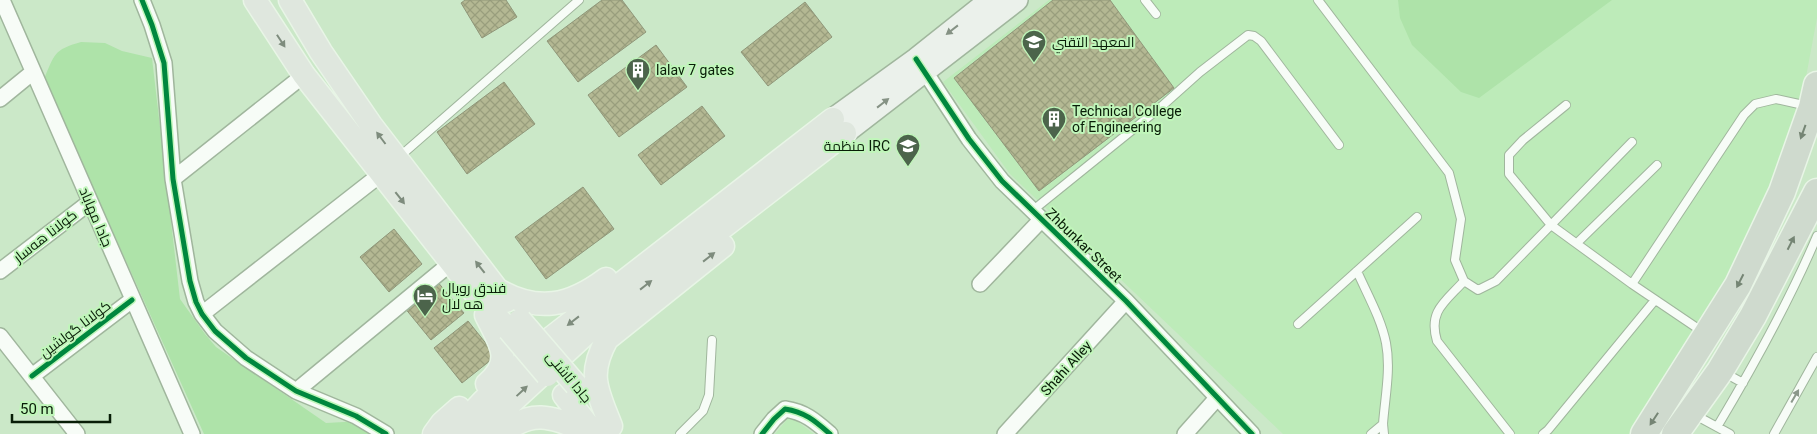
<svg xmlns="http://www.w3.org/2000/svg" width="1817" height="434" font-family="Roboto,Cairo,sans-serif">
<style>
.built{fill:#bdebb9}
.park{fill:#aee3a9}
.building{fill:url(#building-cross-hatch);stroke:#8f9679}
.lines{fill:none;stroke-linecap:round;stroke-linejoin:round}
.lane-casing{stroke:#a0b69d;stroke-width:10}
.street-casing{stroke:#a0b69d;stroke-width:18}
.secondary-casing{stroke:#a0b69d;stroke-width:24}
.primary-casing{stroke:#e8f5e6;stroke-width:25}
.highway-casing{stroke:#e8f5e6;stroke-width:29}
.lane{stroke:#f7fcf7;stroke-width:8}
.street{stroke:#f7fcf7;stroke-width:15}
.secondary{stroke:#ebf1eb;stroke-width:21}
.primary{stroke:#dfe7de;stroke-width:22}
.highway{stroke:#cfdace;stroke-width:26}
.primary-bridge-casing{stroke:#e8f5e6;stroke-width:25;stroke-linecap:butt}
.primary-bridge{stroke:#dfe7de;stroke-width:22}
.cycleway-casing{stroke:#c0f6ba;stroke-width:8}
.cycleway{stroke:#00873e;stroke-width:5}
.oneway{fill:#859284}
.oneway2{fill:#7e8c7d}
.oneway3{fill:#758574}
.oneway4{fill:#8b988b}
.labels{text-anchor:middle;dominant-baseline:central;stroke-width:4;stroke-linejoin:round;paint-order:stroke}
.poi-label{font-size:14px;fill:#081d07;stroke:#c0f6ba;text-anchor:start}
.street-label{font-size:14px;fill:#081d07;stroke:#c0f6ba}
</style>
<defs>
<pattern id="building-cross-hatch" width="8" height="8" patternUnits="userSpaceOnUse" patternTransform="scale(1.25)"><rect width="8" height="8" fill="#b4b893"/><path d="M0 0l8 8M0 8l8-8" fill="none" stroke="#999e7d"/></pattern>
</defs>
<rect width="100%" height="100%" fill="#cbe8c8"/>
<path class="built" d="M1049 0H1817V18L1803 93 1759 219 1702 326 1635 434H1283L1010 174 943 82Z
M790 416 814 434H775Z"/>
<path class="park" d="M1398 0H1612L1479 98 1461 92 1412 45 1400 18Z
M81 42 105 43 122 51 152 58 180 299 205 334 216 347 326 423 362 421 381 434H204L44 79C55 54 53 50 81 42Z"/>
<path class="building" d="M465 0H506L517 17 482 38 461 3Z
M602 0H622L646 32 578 82 547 41Z
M1053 0H1110L1174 88 1039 191 954 78Z
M805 2 832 37 768 86 741 52Z
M656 45 687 87 619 137 588 95Z
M504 82 535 124 467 174 437 132Z
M702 106 725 136 661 185 638 155Z
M583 187 614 229 546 279 515 237Z
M394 229 422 264 389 292 360 257Z
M436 280 464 313 431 340 404 307Z
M468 321 496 356 462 383 434 348Z"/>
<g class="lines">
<defs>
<path id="lane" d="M1145 0 1156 14
M1318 0 1449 173 1461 219 1455 260 1464 281 1478 290 1496 281 1551 225 1632 284 1703 332
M1566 105 1523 140 1509 155V174L1551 225 1632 142
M398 158 579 0
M1032 211 1162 106 1200 72 1248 35 1254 36 1261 41 1339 145
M1577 243 1657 165
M1357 271C1367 294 1381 318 1386 343 1391 369 1385 397 1383 424L1384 434
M1464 281C1445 302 1428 311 1437 341L1510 434
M1632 284 1744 115 1755 104 1776 99 1808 106
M1298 324 1417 217
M1723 372 1743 383
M1695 415 1730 434
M1717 427C1754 365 1789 302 1817 236
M680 434 703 411 709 395 712 340
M1371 434 1383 424
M1543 434 1548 430 1655 300
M1774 434 1817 357"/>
<path id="street" d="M2 0 192 434
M142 0 152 25 164 63 173 179 190 281 196 302 202 314 215 331 246 358 296 391 356 416 386 434
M920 64 969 139 1002 181 1126 301 1252 434
M0 99 33 72
M173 179 304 75
M0 271 90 202
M980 284 1041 220
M202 314 381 174
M0 336 77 434
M32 376 132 300
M296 391 451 263
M762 434 774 419 785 409C805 412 815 421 830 434
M1005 434 1126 301
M1185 434 1217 398"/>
<path id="secondary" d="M833 119 916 59 990 0
M845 133 1017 0"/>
<path id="primary" d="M255 0 304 75 479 298 509 330
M290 0 321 52 371 125 506 301
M498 290C538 313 570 306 606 279
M486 315C499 342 515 360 487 384
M564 395 595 434
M611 426C597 390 587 375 607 339L723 246
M434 434 442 423 459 408
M453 434C483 399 516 368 551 338L833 119
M477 434 591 329 845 133
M502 434C535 405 557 420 593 434"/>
<path id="highway" d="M1644 434 1738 285 1782 192 1812 107 1817 85
M1675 434 1720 371 1753 316 1817 192"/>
</defs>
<use href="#lane" class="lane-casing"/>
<use href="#street" class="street-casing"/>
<use href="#secondary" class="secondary-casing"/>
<use href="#primary" class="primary-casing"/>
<use href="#highway" class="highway-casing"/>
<use href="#lane" class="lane"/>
<use href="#street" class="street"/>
<use href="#secondary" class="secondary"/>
<use href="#primary" class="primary"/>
<use href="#highway" class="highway"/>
<defs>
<path id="primary-bridge" d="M520 320 576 385
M509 330 547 375"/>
</defs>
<use href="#primary-bridge" class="primary-bridge-casing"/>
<use href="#primary-bridge" class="primary-bridge"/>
<defs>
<path id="cycleway" d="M142 0 152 25 164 63 173 179 190 281 196 302 202 314 215 331 246 358 296 391 356 416 386 434
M916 59 969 139 1002 181 1126 301 1252 434
M32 376 132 300
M762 434 774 419 785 409C805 412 815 421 830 434"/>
</defs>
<use href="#cycleway" class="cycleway-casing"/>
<use href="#cycleway" class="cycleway"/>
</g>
<defs><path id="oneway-solid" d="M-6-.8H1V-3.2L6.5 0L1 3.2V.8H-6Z" transform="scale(1.25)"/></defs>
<g class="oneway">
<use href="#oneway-solid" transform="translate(952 30) rotate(142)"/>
<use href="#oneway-solid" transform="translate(883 103) rotate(-38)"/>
</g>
<g class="oneway2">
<use href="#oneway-solid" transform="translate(281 41) rotate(57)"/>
<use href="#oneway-solid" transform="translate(381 138) rotate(-127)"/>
<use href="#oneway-solid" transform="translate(400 198) rotate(52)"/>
<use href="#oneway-solid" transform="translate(709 257) rotate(-38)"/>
<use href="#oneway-solid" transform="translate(480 267) rotate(-128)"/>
<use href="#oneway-solid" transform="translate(646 285) rotate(-38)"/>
<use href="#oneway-solid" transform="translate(573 321) rotate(142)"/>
<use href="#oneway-solid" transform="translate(522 391) rotate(-43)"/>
</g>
<g class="oneway3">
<use href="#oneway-solid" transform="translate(1803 132) rotate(110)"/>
<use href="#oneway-solid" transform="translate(1791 243) rotate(-63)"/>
<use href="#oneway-solid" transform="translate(1740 281) rotate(117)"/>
<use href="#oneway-solid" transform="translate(1654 419) rotate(123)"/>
</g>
<use class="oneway4" href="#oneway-solid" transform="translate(1795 396) rotate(-60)"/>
<defs>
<symbol id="university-pin" viewBox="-11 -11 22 30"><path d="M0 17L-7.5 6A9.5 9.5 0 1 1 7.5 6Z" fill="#4c644b" stroke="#c0f6ba"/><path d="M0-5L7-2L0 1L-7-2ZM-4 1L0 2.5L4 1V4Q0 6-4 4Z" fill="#fff"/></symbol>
<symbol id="building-pin" viewBox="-11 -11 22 30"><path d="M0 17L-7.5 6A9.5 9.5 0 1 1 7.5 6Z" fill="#4c644b" stroke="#c0f6ba"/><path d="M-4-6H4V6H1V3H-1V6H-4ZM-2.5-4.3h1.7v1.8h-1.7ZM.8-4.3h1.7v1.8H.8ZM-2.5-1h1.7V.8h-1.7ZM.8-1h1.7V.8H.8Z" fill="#fff"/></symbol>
<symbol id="school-pin" viewBox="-11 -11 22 30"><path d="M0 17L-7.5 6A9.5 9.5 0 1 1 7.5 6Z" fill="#4c644b" stroke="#c0f6ba"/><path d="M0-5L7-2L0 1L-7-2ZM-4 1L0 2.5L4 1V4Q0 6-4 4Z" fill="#fff"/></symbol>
<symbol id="hotel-pin" viewBox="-11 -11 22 30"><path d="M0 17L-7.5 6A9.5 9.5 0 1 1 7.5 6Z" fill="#4c644b" stroke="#c0f6ba"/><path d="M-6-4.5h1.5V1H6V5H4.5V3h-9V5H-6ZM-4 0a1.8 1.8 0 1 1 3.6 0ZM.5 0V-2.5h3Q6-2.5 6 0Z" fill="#fff"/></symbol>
</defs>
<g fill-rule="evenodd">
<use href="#university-pin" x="1020" y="28" width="28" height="38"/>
<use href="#building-pin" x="624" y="56" width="28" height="38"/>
<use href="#building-pin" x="1040" y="105" width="28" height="38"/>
<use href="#school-pin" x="894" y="132" width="28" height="38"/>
<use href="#hotel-pin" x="411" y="282" width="28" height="38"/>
</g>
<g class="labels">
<g class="poi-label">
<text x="1052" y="42">المعهد التقني</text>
<text x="656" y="70">lalav 7 gates</text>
<text x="1072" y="111">Technical College<tspan x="1072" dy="16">of Engineering</tspan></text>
<text x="890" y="146" text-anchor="end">منظمة IRC</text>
<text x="442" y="288">فندق رويال<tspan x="442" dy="16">هه لال</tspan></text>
</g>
<g class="street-label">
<text transform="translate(96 217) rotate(67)">جادا مهاباد</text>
<text transform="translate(45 236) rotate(-38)">کولانا هه‌سار</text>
<text transform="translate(1084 245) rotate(44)">Zhbunkar Street</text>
<text transform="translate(75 329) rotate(-37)">کولانا گولشین</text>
<text transform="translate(1066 368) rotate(-48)">Shahi Alley</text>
<text transform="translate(569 377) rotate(50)">جادا ئاشتی</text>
</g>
</g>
<path d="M12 414v8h98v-8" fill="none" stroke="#081d07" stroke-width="2.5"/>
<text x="20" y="414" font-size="15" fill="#081d07" stroke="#c0f6ba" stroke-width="4" paint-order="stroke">50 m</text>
</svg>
